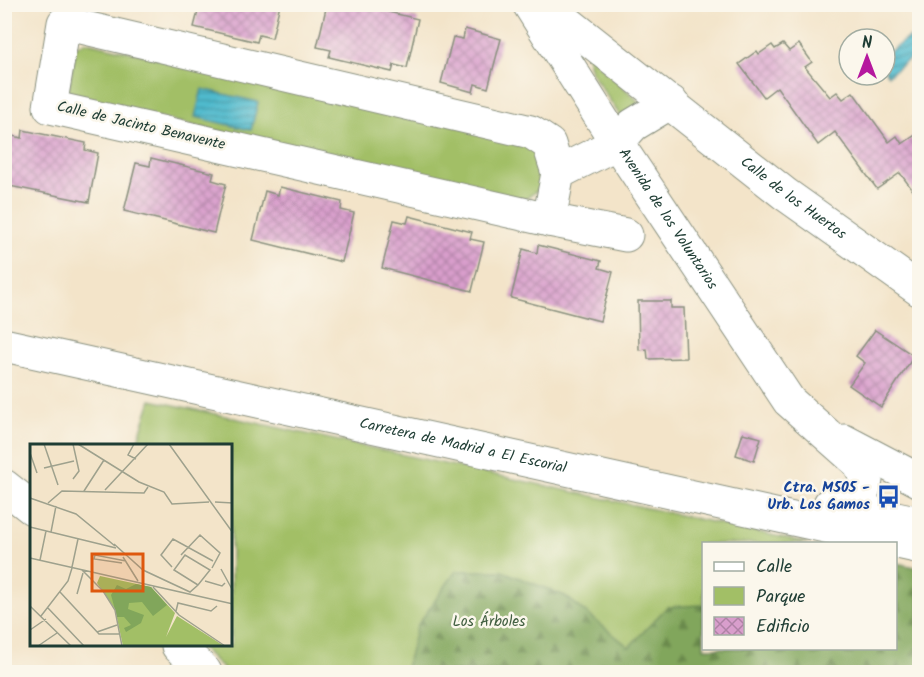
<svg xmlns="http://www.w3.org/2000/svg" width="924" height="677" font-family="Kalam,sans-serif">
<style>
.green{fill:#a2bf66;stroke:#607e4d;stroke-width:1.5}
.forest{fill:url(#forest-firs);stroke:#507248;stroke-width:1.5}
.water{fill:url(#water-rules);stroke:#387c80;stroke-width:1.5}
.building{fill:url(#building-cross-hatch)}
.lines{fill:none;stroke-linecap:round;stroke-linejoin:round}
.minor-casing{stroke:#89907e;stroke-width:35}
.highway-casing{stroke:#89907e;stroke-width:35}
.minor{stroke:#fff;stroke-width:33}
.highway{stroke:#fff;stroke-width:33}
.labels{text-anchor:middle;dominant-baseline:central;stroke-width:5;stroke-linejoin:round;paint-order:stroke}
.street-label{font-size:15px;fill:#1f3d34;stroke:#fbf7ec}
.transit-label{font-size:15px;font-weight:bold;fill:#164399;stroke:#fbf7ec;text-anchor:end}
.park-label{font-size:15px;fill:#405e40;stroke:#fbf7ec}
.inset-road{fill:none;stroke:#9ea18d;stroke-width:1.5}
.view{fill:#de580e;fill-opacity:0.15;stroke:#de580e;stroke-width:3}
.inset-edge{fill:none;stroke:#1f3d34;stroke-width:3}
</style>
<defs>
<pattern id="forest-firs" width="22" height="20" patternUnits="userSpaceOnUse" patternTransform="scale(1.5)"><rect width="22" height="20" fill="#81a65b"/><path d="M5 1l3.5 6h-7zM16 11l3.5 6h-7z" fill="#69884c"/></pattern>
<pattern id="water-rules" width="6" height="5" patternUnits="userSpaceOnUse" patternTransform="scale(1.5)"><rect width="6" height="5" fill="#50bacd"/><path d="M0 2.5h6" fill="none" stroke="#4298a7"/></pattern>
<pattern id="building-cross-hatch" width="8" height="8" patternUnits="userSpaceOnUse" patternTransform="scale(1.5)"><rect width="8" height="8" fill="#d99ecc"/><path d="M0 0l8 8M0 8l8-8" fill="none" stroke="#af82a6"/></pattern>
</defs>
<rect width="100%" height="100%" fill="#fbf7ec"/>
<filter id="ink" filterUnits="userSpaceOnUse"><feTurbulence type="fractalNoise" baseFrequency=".0167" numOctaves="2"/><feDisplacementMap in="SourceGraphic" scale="12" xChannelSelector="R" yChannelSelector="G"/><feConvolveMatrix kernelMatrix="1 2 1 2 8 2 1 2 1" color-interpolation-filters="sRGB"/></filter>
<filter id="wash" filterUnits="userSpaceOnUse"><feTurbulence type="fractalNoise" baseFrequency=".008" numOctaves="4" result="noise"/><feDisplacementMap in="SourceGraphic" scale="24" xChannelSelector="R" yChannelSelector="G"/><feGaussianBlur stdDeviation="1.35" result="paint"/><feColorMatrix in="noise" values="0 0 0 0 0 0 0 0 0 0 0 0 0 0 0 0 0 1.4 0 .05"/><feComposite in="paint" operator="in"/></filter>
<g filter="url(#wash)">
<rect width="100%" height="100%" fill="#f3e4c9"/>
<path class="green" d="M86 42 527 141 543 156 542 187 524 200 75 99 68 92 76 46Z
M586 51 640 103 623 120 591 72Z
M151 400 808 543 704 544V648H896V563L919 568V672H226L200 646H231V446H136Z"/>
<path class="forest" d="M896 563 919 568V672H405L417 626 456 571H502L565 596 629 647 667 607 703 605 704 648H896Z"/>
<path class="water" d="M909 37 919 52 888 75 885 71V55Z
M202 89 258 102 251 130 195 117Z"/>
<g id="blocks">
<path class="building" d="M200 4H280L272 38 259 35 257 42 194 27Z
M327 4H355L418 19 407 68 394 65 392 72 329 57 331 50 317 47Z
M465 29 501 39 488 88 475 84 473 92 441 83 453 37 463 39Z
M783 44 789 51 799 44 812 62 805 67 830 97 837 92 843 99 853 92 889 142 897 136 902 144 920 132V200L900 173 877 189 835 132 818 145 777 87 764 97 739 64 757 51 759 54 772 45 775 49Z
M23 130 86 143 85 150 98 153 89 202 4 185V152L8 135 22 138Z
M151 158 214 173 212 180 226 184 214 233 124 211 136 163 150 166Z
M280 187 342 202 341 210 354 213 342 262 253 240 265 191 278 195Z
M409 216 472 232 470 239 484 242 472 291 382 268 394 220 407 223Z
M538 245 601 261 599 268 613 272 600 321 511 298 523 249 537 253Z
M638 301H671V308H684L686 358 648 359 647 349 639 350Z
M875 330 914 356 881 407 849 385 865 363 856 356Z
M743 433 761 438 754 461 736 455Z"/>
</g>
</g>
<g filter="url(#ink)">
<use href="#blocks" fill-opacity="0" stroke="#89907e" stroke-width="1.5"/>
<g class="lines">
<defs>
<g id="minor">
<path id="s1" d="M529 4 617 143 789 401 860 464 866 480 864 489 859 496 837 505"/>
<path id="s2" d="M544 4 785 194 920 290"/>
<path d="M558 173 549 220 50 107 64 23 531 132 549 144 558 173 617 143 633 125 671 102"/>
<path d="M549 220 626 235"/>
<path d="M844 441 920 481"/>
<path d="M4 486 32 508"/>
<path d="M178 646 205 672"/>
</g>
<g id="highway">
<path id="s3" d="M4 345 920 547"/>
<path d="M830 504 920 523"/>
</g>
</defs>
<use href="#minor" class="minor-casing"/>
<use href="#highway" class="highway-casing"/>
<use href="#minor" class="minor"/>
<use href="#highway" class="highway"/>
</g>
</g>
<defs>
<symbol id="bus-bare" viewBox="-9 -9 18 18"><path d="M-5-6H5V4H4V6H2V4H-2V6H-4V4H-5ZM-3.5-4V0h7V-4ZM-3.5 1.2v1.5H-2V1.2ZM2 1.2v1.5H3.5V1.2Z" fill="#1a4fb4" stroke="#fbf7ec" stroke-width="2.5" paint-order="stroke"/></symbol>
</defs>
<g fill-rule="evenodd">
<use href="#bus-bare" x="872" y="480" width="33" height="33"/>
</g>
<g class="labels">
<g class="street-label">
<text transform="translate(141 126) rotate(13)">Calle de Jacinto Benavente</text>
<text stroke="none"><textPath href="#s2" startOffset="316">Calle de los Huertos</textPath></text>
<text stroke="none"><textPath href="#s1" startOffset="256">Avenida de los Voluntarios</textPath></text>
<text stroke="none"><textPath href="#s3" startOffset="470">Carretera de Madrid a El Escorial</textPath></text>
</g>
<g class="transit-label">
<text x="870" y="488">Ctra. M505 -<tspan x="870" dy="17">Urb. Los Gamos</tspan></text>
</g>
<g class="park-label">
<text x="489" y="622">Los Árboles</text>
</g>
</g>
<g transform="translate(30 444)">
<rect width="202" height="202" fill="#f3e4c9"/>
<path d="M70 132 121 143 145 169 136 193 147 172 194 202H93L85 165 67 139Z" fill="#a2bf66"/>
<path d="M106 140 121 143 137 161 123 172 112 158 99 159 98 165 114 171 111 179 96 188 94 184 101 181 94 173H87L81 151 87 141 96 145Z" fill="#81a65b"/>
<path class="inset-road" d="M14 0 28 41M48 0 109 38 134 48 142 60 179 58M104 0 98 11 106 15M139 0 203 89M0 9 7 29M14 24 44 17M43 35 49 27 43 0M75 46 118 0M54 47 74 16M0 54 46 70 85 102M185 58 203 59M18 59 32 47 114 49 118 43M0 83 86 104M21 88 26 62M84 100 113 126 160 148 168 141 180 126 155 111 144 126 168 141M151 111 170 91 190 109 182 124M93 113 108 137M0 114 203 160M10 116 16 87M92 119 64 115 65 111 96 117M42 123 48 95M142 123 131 111 143 95 183 117M191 125 203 147M52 126 73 147 85 166 92 202M175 137 192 142 195 139M123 143 149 171 195 202M30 148 69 190H89M47 150 53 129M0 162 41 202M17 163 54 202M146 167 148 159 181 167 187 162M11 172 38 137 42 124M0 186 16 175M67 188 87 181M8 202 27 189"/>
<path class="view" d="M62 110H113V147H62Z"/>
<rect width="202" height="202" class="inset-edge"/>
</g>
<rect width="924" height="677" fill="none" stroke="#fbf7ec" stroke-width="24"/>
<rect x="702" y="542" width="195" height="108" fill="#fbf7ec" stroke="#a3ada2" stroke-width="1.5"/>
<rect x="714" y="562" width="30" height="9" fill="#ffffff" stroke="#a3ada2" stroke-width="1.5"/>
<text x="756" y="572" font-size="18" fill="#1f3d34">Calle</text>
<rect x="714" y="587" width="30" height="18" fill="#a2bf66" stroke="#a3ada2" stroke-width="1.5"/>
<text x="756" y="602" font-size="18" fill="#1f3d34">Parque</text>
<rect x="714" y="617" width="30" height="18" fill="url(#building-cross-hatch)" stroke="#a3ada2" stroke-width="1.5"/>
<text x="756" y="632" font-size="18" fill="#1f3d34">Edificio</text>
<g transform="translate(867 57)"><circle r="28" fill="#fbf7ec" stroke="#a3ada2" stroke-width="1.5"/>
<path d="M0-4.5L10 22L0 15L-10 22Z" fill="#b5179e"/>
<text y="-9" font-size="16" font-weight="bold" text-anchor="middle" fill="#1f3d34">N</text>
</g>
</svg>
